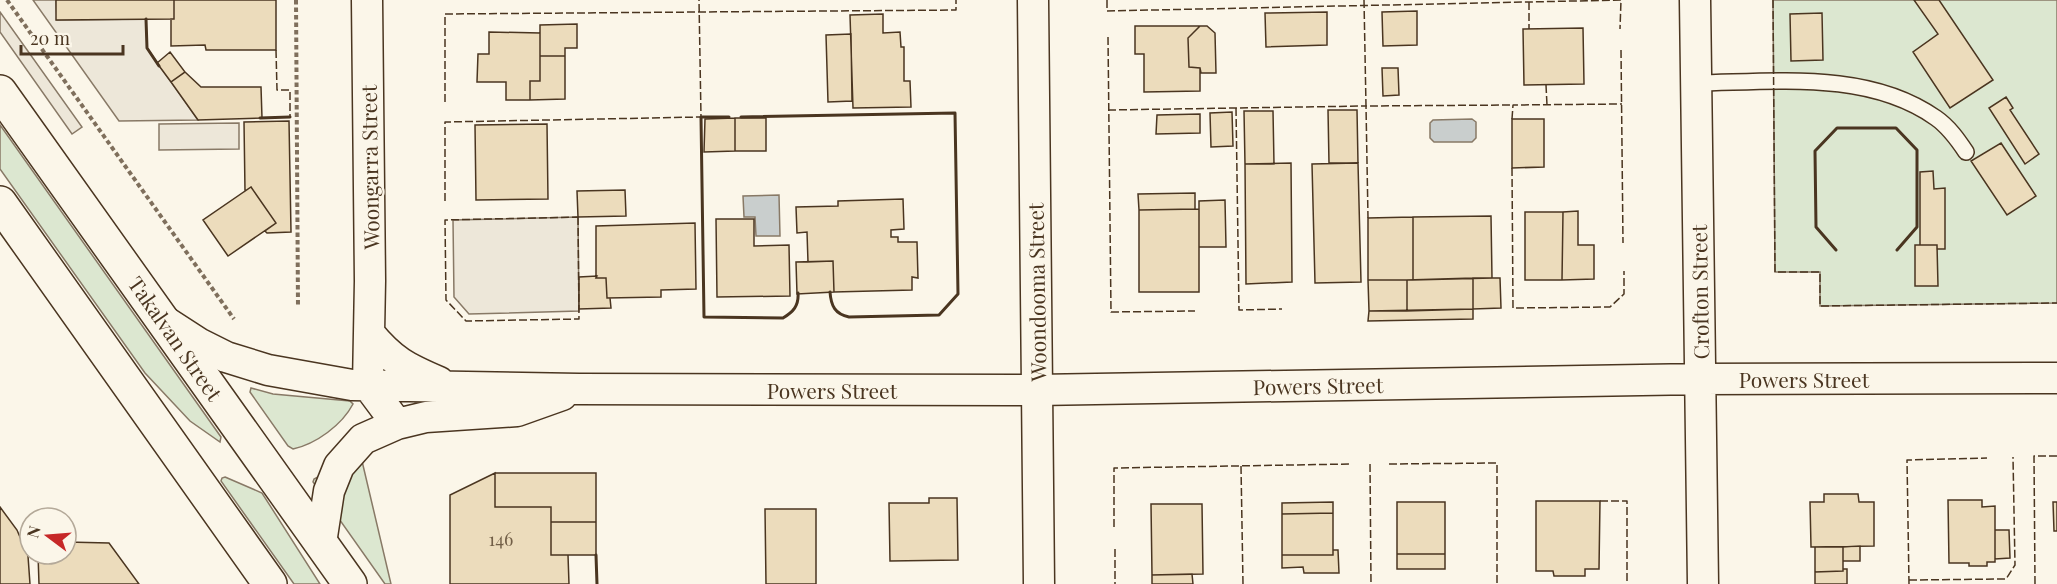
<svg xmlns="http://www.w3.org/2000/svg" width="2057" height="584" font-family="'Playfair Display',serif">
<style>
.green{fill:#dce7d0;stroke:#887966;stroke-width:1.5}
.parking{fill:#ede7d9;stroke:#887966;stroke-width:1.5}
.water{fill:#c9cecd;stroke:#887966;stroke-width:1.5}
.building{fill:#ecdcbc;stroke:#4a3520;stroke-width:1.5}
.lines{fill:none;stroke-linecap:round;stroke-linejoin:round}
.service-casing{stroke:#4a3520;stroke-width:18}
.minor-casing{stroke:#4a3520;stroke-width:33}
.trunk-casing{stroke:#4a3520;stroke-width:36}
.path{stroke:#7f6f5c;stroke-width:4;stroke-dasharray:4.5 3;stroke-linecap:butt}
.service{stroke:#fbf6e9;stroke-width:15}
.minor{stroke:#fbf6e9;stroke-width:30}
.trunk{stroke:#fbf6e9;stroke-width:33}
.fence{stroke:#4a3520;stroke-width:1.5;stroke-dasharray:8 3;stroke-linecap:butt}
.wall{stroke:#4a3520;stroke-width:3}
.labels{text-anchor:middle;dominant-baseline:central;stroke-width:4.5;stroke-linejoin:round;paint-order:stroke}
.number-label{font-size:18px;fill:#725f47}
.street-label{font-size:21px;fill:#4a3520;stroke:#fbf6e9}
</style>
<rect width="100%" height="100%" fill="#fbf6e9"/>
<path class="green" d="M1773 0H2057V303L1820 306V272H1775Z
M0 125 221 437 220 442 190 421 145 373 0 169Z
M251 388 273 394 350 401 353 404C342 425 316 444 293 449L288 446 250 392Z
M362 461 391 584H385L313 482 314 479 339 466Z
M225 477 262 493 320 584H294L221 481 222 478Z"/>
<path class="parking" d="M33 0H56L57 20 146 19 147 48 198 120 119 121Z
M0 12 82 127 72 134 0 32Z
M239 123V149L159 150V124Z
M578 217 579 311 469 314 454 297 453 220Z"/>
<path class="water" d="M1472 119 1476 122V138L1472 142H1434L1430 138V123L1433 120Z
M779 195 780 236H756L755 217H744L743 196Z"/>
<path class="building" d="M56 0H174V19L56 20Z
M174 0H276V50H206L205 45 171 46V19H174Z
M1914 0H1939L1993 80 1950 108 1913 52 1938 34Z
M1417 11V45L1383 46 1382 12Z
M1327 12V45L1266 47 1265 13Z
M1822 13 1823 60 1791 61 1790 14Z
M883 14V33L900 32 901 47H904V81H910L911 107 853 108 850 15Z
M577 24V48H565V56H540V25Z
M1135 26H1200L1188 38 1189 67 1200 68V91L1144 92V54H1135Z
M1200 26H1207L1215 33 1216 73H1201L1200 68 1189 67 1188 38Z
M1583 28 1584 84 1524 85 1523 29Z
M489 32 540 33V81H530V100H506V82H477L478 54H489Z
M851 34 852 101 828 102 826 35Z
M170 52 185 72 171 82 157 63Z
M540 56H565V99L530 100V81H540Z
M1382 68H1398L1399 95 1383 96Z
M185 72 201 87H261L262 118 198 120 171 82Z
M2006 97 2013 108 2010 110 2039 154 2025 164 1989 108Z
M1328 110H1357L1358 163H1329Z
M1244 111H1273L1274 164H1245Z
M1232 112 1233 146 1211 147 1210 113Z
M1200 114V133L1156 134 1157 115Z
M735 118V151L704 152 705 119Z
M735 118H766V151H735Z
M1512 119H1544V167L1512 168Z
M289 121 291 232 267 233 265 231 276 223 251 187 245 191 244 122Z
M547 124 548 199 476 200 475 125Z
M2001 143 2036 196 2007 215 1971 161Z
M1291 163 1292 282 1246 284 1245 164Z
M1358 163 1361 282 1315 283 1312 164Z
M1933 171 1934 189 1945 188V249H1937V245H1920V172Z
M251 187 276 223 228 256 203 220Z
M625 190 626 216 578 217 577 191Z
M1195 193V209L1139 210 1138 194Z
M903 199 904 229 891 230V237H898V242H917L918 278 912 277V290L834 292 833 261 808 262 807 232 797 233 796 207 838 206V201Z
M1225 200 1226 247H1199V201Z
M1199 209V292H1139V210Z
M1578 211V245H1594V279L1562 280 1563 212Z
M1525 212H1563L1562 280H1525Z
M1491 216 1492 278 1413 280V217Z
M1413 217V280H1368V218Z
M716 219H754V246L789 245 790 296 717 297Z
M695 223 696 289 661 290V297L607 298 606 278H596V226Z
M1915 245H1937L1938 286H1915Z
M833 261 834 292 797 294 796 262Z
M597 276 596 278H606L607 298H610L611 308 579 309V277Z
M1473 278V309L1407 311V280Z
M1473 278H1500L1501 308 1473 309Z
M1368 280H1407V311H1369Z
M1473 309V319L1368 321 1369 311Z
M495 473V507H551V555H568L569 584H450V495Z
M495 473H596V522H551V507H495Z
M1824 494H1858L1859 502H1874V546L1811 547 1810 502H1824Z
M929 498H957L958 560 890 561 889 503H929Z
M1948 500H1982V507L1995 506V562H1987V566H1969V563H1949Z
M1536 501H1600L1599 569H1585V576H1554L1553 571H1536Z
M1333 502V513L1282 514V503Z
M1397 502H1445V554H1397Z
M2053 502H2057V531H2054Z
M1151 504H1202L1203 574 1152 575Z
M0 507 17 530 28 556 30 584H0Z
M765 509H816V584H766Z
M1333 513V555H1282V514Z
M551 522H596V555H551Z
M1995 530H2009L2010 558 1995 559Z
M66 542 109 543 139 584H39L38 554H66Z
M1860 546V561H1843V547Z
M1815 547H1843V571L1815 572Z
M1333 550H1338L1339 573H1304L1303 567 1282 568V555H1333Z
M1397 554H1445V569H1397Z
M1843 569H1847V584H1815V572L1843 571Z
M1192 574 1193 584H1152V575Z"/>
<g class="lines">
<defs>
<path id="service" d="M1696 83C1775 82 1868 70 1936 118 1949 127 1958 140 1966 152"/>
<path id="minor" d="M367 0 370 281 368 385 397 424
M1033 0 1039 584
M1695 0 1703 584
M166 322 200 344 226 357 268 370 352 385 579 389 1037 390 1700 379 2057 378
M369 333C392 361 406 368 439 382
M321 543 329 491 339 466 363 439 397 424 426 417 517 411 562 395"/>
<path id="trunk" d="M0 92 350 584
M0 203 270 584"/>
</defs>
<use href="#service" class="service-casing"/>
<use href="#minor" class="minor-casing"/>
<use href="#trunk" class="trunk-casing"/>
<path class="path" d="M7 0 234 319
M296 0 298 307"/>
<use href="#service" class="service"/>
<use href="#minor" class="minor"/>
<use href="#trunk" class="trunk"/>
<path class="fence" d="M1107 0V11L1621 0 1620 29
M1364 0 1366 106 1513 105
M1773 0 1775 272H1820V306L2057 303
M1529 2V29
M1108 37 1111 312 1195 311
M276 50 277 90H290V117
M1621 50 1623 243
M1546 85 1547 105
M445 102V14L956 10V0
M1236 108 1239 310 1282 309
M1108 110 1366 106 1368 218
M1512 119 1513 105 1622 104
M1512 168 1513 308 1610 307 1624 294V271
M445 201V122L701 117 699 0
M578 217 579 319 466 321 446 300 445 220Z
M1370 464 1371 584
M1389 464 1497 463V584
M1241 466 1243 584
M1600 501H1627V584
M1114 527V468L1350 464
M1115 549V584
M1909 580 2006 579 2015 565 2013 457
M1909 584 1907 460 1987 458
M2035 584 2034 456H2057"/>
<path class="wall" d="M146 19 147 48 159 66
M729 117H701L704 317 783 318C793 312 799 306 798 293
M741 117 955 113 958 294 939 315 849 317C835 314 831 306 830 292
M260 118 290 117
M1836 250 1816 227 1815 151 1837 128H1896L1917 150V227L1897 250
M596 555 597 584"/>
</g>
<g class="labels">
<g class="number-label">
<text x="501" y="539">146</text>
</g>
<g class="street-label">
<text transform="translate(369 167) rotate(-91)">Woongarra Street</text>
<text transform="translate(1036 292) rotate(-91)">Woondooma Street</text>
<text transform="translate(1699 292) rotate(-91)">Crofton Street</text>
<text transform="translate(176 338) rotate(55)">Takalvan Street</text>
<text x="1804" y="379">Powers Street</text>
<text transform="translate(1318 385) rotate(-1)">Powers Street</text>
<text x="832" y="390">Powers Street</text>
</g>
</g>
<g transform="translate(48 536) rotate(286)"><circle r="28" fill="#fbf6e9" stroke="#b4a999" stroke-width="1.5"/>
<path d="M0-4.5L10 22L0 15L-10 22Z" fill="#c62828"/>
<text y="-9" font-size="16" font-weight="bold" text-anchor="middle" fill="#4a3520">N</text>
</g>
<path d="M21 45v9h102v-9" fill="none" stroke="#4a3520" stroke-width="3"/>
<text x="30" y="45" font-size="18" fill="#4a3520" stroke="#fbf6e9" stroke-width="4.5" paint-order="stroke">20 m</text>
</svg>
